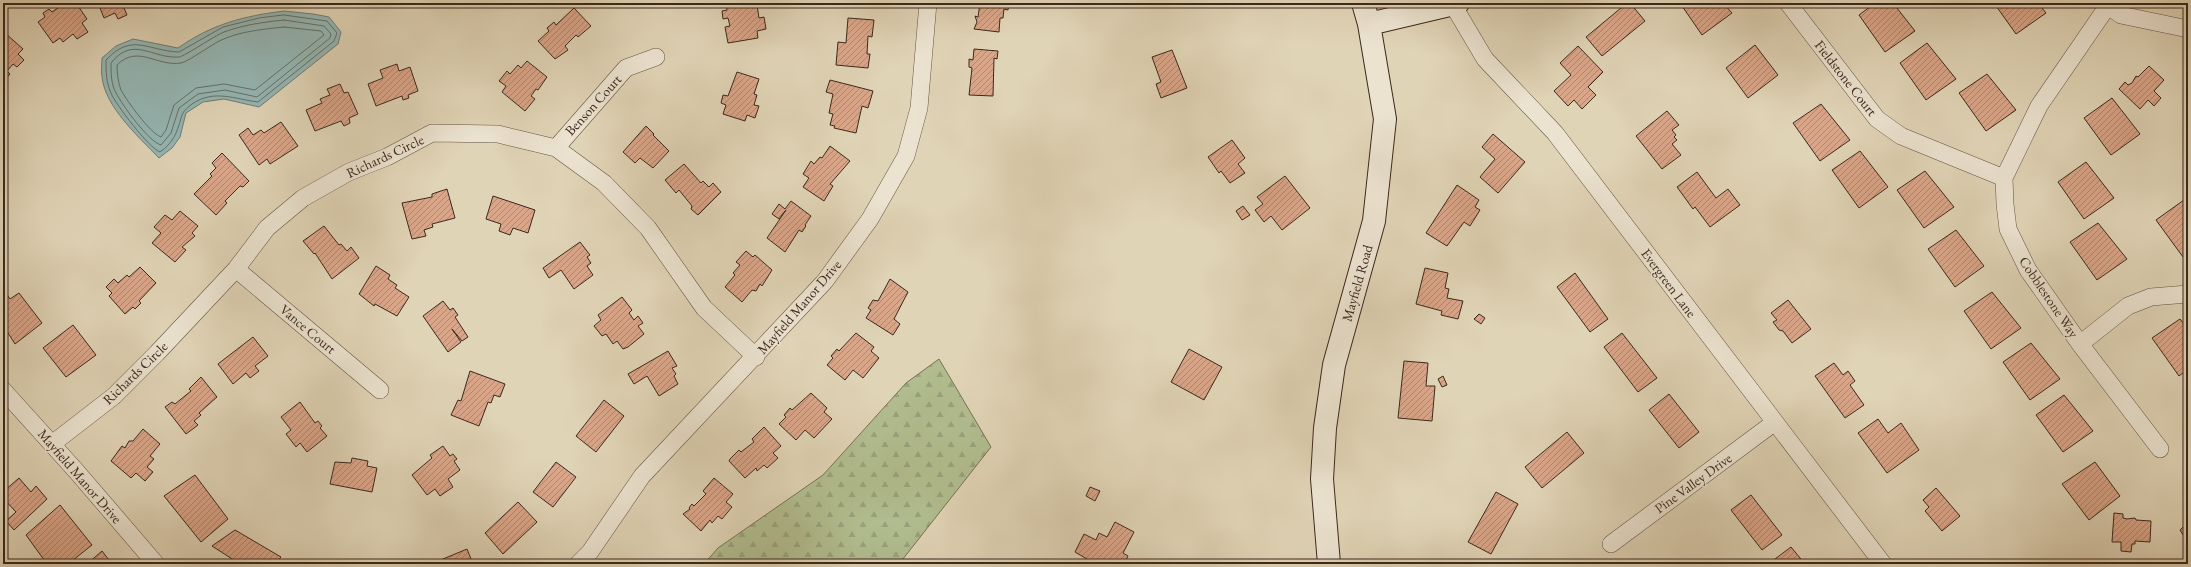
<svg xmlns="http://www.w3.org/2000/svg" width="2191" height="567" font-family="'EB Garamond',serif">
<style>
.forest{fill:url(#forest-firs);stroke:#767256}
.water{fill:#95b7b4;stroke:#717e77}
.lines{fill:none;stroke-linecap:round;stroke-linejoin:round}
.shore{stroke:#687068;stroke-width:1}
.building{fill:url(#building-hatch);stroke:#3c281c}
.street-casing{stroke:#655342;stroke-width:18}
.secondary-casing{stroke:#3c281c;stroke-width:24}
.street{stroke:#ebe3d0;stroke-width:17}
.secondary{stroke:#ebe3d0;stroke-width:22}
.labels{text-anchor:middle;dominant-baseline:central;stroke-width:3;stroke-linejoin:round;paint-order:stroke}
.street-label{font-size:14px;fill:#3c281c;stroke:#ebe3d0}
</style>
<defs>
<pattern id="forest-firs" width="22" height="20" patternUnits="userSpaceOnUse"><rect width="22" height="20" fill="#b1bd8f"/><path d="M5 1l3.5 6h-7zM16 11l3.5 6h-7z" fill="#99a27b"/></pattern>
<pattern id="building-hatch" width="6" height="6" patternUnits="userSpaceOnUse"><rect width="6" height="6" fill="#daa68a"/><path d="M-1 1l2-2M0 6l6-6M5 7l2-2" fill="none" stroke="#b28770"/></pattern>
</defs>
<rect width="100%" height="100%" fill="#e0d4b6"/>
<filter id="stains"><feTurbulence type="fractalNoise" baseFrequency=".005" numOctaves="4"/><feColorMatrix values="0 0 0 0 .2 0 0 0 0 .09 0 0 0 0 .02 0 0 0 .5 -.17"/></filter>
<radialGradient id="worn" r=".72"><stop offset=".6" stop-color="#630" stop-opacity="0"/><stop offset="1" stop-color="#630" stop-opacity=".3"/></radialGradient>
<path class="forest" d="M939 359 991 447 899 564H704L718 548 823 475 906 383Z"/>
<path class="water" d="M284 11 313 14 329 17 341 32 338 44 259 107 224 99 203 102 186 113 180 137 172 148 159 158C139 137 105 107 102 77 101 70 102 64 102 58L116 46 133 39 178 48C212 24 244 16 284 11Z"/>
<g class="lines">
<path class="shore" d="M284 15 327 21 337 33 334 41 258 102C234 99 214 89 192 104 186 109 183 111 181 118 177 133 173 143 160 152 149 148 116 105 111 93 106 82 106 72 106 60 132 32 148 51 179 52L223 27 259 18Z
M284 20 324 26 331 34 330 38 257 97 225 90 198 94 179 108 171 133 161 145C148 141 123 106 116 93 111 84 111 73 111 63 133 35 152 59 179 57 185 56 214 36 224 32 243 25 264 22 284 20Z
M284 27 321 31 324 35 255 90 224 84 196 88 174 105 166 130 161 137C150 133 127 101 121 90 118 82 117 73 117 65 138 44 157 67 181 63 190 61 214 42 226 38 244 31 265 29 284 27Z"/>
</g>
<path class="building" d="M57 3H76L87 19 82 23 88 32 77 39 73 34 63 42 60 38 53 43 38 22 45 17 43 13 49 9 52 12 58 8 56 4Z
M98 3H136L124 8 127 15 118 19 115 13 104 18Z
M726 3H752L753 6 757 5 759 18 764 17 766 29 757 31 758 38 728 43 725 27 730 26 728 18 723 19 722 11 727 10Z
M980 3H1009L1008 10 1004 9 1003 18H1000L999 32 974 29 977 22 975 16 978 17Z
M1627 3H1630L1645 21 1602 56 1586 37Z
M1680 3H1723L1732 13 1702 35Z
M1875 3H1893L1915 31 1885 52 1859 15Z
M1994 3H2038L2046 13 2016 34Z
M574 8 591 26 578 37 576 35 565 46 568 50 555 59 538 41 549 31 547 28 554 22 556 25Z
M848 18 874 20 872 37 868 36 867 54H870L868 68 836 65 838 42 846 43Z
M5 33 23 49 18 54 24 60 17 67 13 64 7 71 10 74 4 81 3 35Z
M1927 43 1956 79 1926 100 1900 63Z
M1755 45 1778 75 1748 98 1726 68Z
M1578 46 1603 72 1588 87 1596 95 1582 109 1574 100 1568 106 1554 91 1571 75 1560 63Z
M974 49 998 51 997 59 994 58 993 96 969 95 972 68 969 67V59L973 60Z
M1172 50 1187 88 1161 98 1156 84 1161 82 1152 57Z
M527 61 547 77 538 90 536 89 531 96 535 99 525 111 502 92 506 86 499 81 507 71 510 74 518 65 521 68Z
M397 64 399 71 410 67 418 91 408 95 409 98 403 100 402 96 376 106 368 84 383 78 380 70Z
M2149 66 2164 80 2154 91 2161 98 2154 106 2148 100 2140 109 2119 89 2125 82 2128 85 2132 83 2136 76 2138 77Z
M737 72 759 79 754 94 757 95 754 105 759 106 755 118 747 115 745 121 723 114 726 105 721 103 723 95 728 96Z
M1987 74 2016 110 1986 131 1959 93Z
M830 80 873 91 868 108 862 106 856 133 834 128 835 126 830 125 833 114 829 113 833 94 826 92Z
M340 84 344 93 348 92 358 114 349 118 350 123 344 126 341 121 315 131 306 110 322 103 320 99 330 95 327 89Z
M2112 98 2140 134 2111 155 2084 118Z
M1821 104 1850 140 1820 161 1793 123Z
M1667 111 1679 125 1672 130 1676 135 1674 137 1677 140 1672 144 1681 155 1662 169 1636 136Z
M281 122 298 146 270 164 267 159 259 165 239 135 248 128 253 135 261 130 264 133Z
M646 126 654 134 653 135 669 151 653 168 640 158 635 163 623 152Z
M1493 134 1525 162 1498 193 1480 177 1495 159 1482 147Z
M1232 140 1245 158 1238 164 1245 173 1230 183 1221 171 1219 173 1208 157Z
M830 146 850 161 830 184 833 186 824 201 803 187 809 178 803 174 811 161 814 164 820 157 822 158Z
M1860 151 1888 187 1859 208 1832 170Z
M222 153 249 181 243 187 240 186 225 201 227 203 216 215 194 194 212 176 210 174 216 168 212 163Z
M2086 162 2114 198 2084 219 2058 182Z
M684 164 701 183 703 181 709 187 713 183 721 192 698 215 691 209 692 206 679 190 676 193 665 180Z
M1925 171 1954 207 1924 228 1897 190Z
M1697 172 1716 198 1728 189 1740 205 1710 227 1695 207 1693 209 1677 187Z
M1285 176 1310 208 1282 230 1271 216 1264 222 1255 210 1263 204 1257 197Z
M1457 185 1479 200 1475 207 1480 210 1470 226 1464 222 1447 246 1426 233Z
M447 189 455 218 432 224 433 227 424 230 426 236 412 239 402 203 432 197V194Z
M493 196 535 210 528 233 513 228 510 235 499 231 501 224 486 219Z
M2184 200 2188 205V253L2183 257 2156 220Z
M791 201 811 216 805 225 806 226 802 232 799 230 785 252 767 238 786 210 779 219 772 214 779 204 785 209Z
M1243 206 1250 215 1242 220 1236 211Z
M180 211 198 226 192 233 195 236 182 247 186 250 175 262 152 243 161 233 154 227 165 215 172 220Z
M2098 223 2127 259 2097 280 2070 242Z
M324 226 339 245 341 244 347 251 351 247 359 258 332 279 315 253 314 254 303 241Z
M1956 230 1984 266 1955 287 1928 249Z
M580 242 590 255 587 257 591 263 587 266 593 275 574 289 561 270 549 278 543 268Z
M746 251 753 257 755 255 772 270 762 286 760 284 756 291 752 290 742 302 725 287 735 275 733 273 740 265 736 262Z
M376 266 390 275 388 279 397 285 395 288 409 297 397 316 375 304 374 306 359 294Z
M140 267 156 283 139 301 141 303 135 309 133 307 125 314 109 296 112 293 106 287 114 279 118 283 127 275 129 277Z
M1425 268 1448 273 1445 288 1449 289 1447 298 1463 301 1458 319 1441 315 1442 311 1416 304Z
M1575 273 1608 319 1590 332 1557 287Z
M890 279 908 292 894 319 900 324 893 335 866 318 871 310 868 308 873 300 878 301Z
M1992 292 2021 328 1991 349 1964 311Z
M6 293 10 299 19 293 42 323 15 344 3 325V295Z
M622 297 632 310 629 313 634 320 638 316 643 323 638 326 644 334 628 347 623 349 617 341 613 344 606 334 602 336 594 326 601 320 598 315Z
M1788 300 1811 329 1792 343 1783 331 1779 330 1773 322 1777 320 1771 313Z
M443 301 450 310 453 308 458 315 455 317 468 337 462 341 452 329 461 342 448 352 423 316Z
M1479 314 1485 318 1481 324 1474 319Z
M2180 319 2188 329V369L2179 376 2152 338Z
M73 325 96 355 66 377 43 348Z
M856 333 874 347 871 351 879 358 863 378 853 370 845 380 827 365 833 358 831 356 837 349 839 351Z
M1622 333 1657 378 1638 392 1604 347Z
M253 337 268 356 255 366 259 371 250 378 246 373 233 384 218 364Z
M2031 343 2060 379 2030 400 2003 362Z
M1189 349 1222 367 1204 400 1171 382Z
M668 351 677 366 672 368 676 374 674 376 678 384 659 396 647 376 634 384 628 374Z
M1404 361 1428 363 1426 386H1435L1432 421 1398 418Z
M1834 363 1843 375 1848 371 1855 381 1850 385 1864 405 1845 418 1815 376Z
M470 371 505 384 500 397 494 395 491 403 488 402 479 426 451 415 458 400 461 401Z
M1443 376 1447 385 1442 387 1438 379Z
M201 377 217 397 199 413 201 415 194 421 198 425 186 434 165 407 172 402 175 404 191 391 189 389Z
M811 393 827 408 824 412 832 419 814 438 805 430 796 440 779 424 786 417 784 415 790 408 792 410Z
M1669 394 1699 432 1679 448 1649 410Z
M2064 395 2093 431 2063 452 2036 415Z
M604 400 624 416 596 452 576 436Z
M300 402 315 423 318 421 322 426 320 428 327 436 307 452 300 443 296 447 286 434 291 430 281 417Z
M1878 419 1888 433 1901 423 1919 450 1887 473 1858 433Z
M764 427 781 446 773 453 778 458 767 468 764 465 757 471 756 468 745 478 729 461 730 459 739 450 741 452 754 442 752 439Z
M143 429 160 444 150 456 154 459 147 467 153 472 145 481 136 473 131 478 111 461 122 446 125 448 129 441H133Z
M1567 432 1584 453 1542 488 1525 467Z
M443 446 450 456 453 454 457 459 454 461 460 470 448 479 453 487 440 496 435 489 427 495 412 475 432 458 430 455Z
M352 458 368 461 367 466 377 468 372 492 330 484 335 462 351 463Z
M556 462 576 477 553 507 533 492Z
M2095 462 2120 496 2089 520 2062 484Z
M195 475 228 519 201 542 164 496Z
M19 478 31 492 36 486 47 499 14 530 6 521 16 512 3 498V492Z
M714 478 733 494 726 502 732 507 722 519 718 516 712 523 710 520 701 531 683 514 690 509 689 508 692 504 694 506 706 494 703 491Z
M1090 487 1100 491 1095 501 1086 496Z
M1936 488 1960 516 1942 531 1925 511 1929 507 1923 500Z
M1496 492 1518 504 1491 554 1468 542Z
M1751 495 1782 535 1762 550 1731 510Z
M518 502 537 522 503 554 485 533Z
M60 505 92 545 68 564H47L26 535Z
M2114 513 2123 514V518L2127 519 2135 518 2136 520 2151 521 2150 542 2135 541V544H2132L2131 552 2121 551V542H2112Z
M2188 520V543L2180 530 2185 525H2187L2185 522Z
M1115 522 1134 532 1123 553 1128 556 1124 564H1091L1092 562 1075 552 1084 534 1096 540 1099 533 1107 537Z
M235 530 281 557 275 564H240L212 546Z
M1791 547 1805 564H1773L1771 562Z
M467 549 473 564H431Z
M102 551 112 564H87Z"/>
<g class="lines">
<defs>
<path id="street" d="M1788 3 1877 119 1901 136 2004 178
M2104 3 2121 15 2188 29
M1453 5 1485 59 1555 133 1883 564
M2107 7 2039 106 2004 178 2005 204 2008 229 2028 270 2080 344 2160 449
M556 148 626 68 656 57
M236 269 380 390
M2080 344 2128 306 2151 297 2188 294
M3 390 77 472 156 564
M52 444 114 396 157 353 236 269 267 228 303 198 349 172 387 157 432 133 498 134 556 148 604 183 648 228 704 308 756 357
M1611 544 1775 422
M578 564 590 552 642 476 825 281 870 219 906 156 919 108 928 3"/>
<path id="secondary" d="M1369 24 1458 3
M1329 564 1322 479 1325 428 1334 365 1374 221 1385 119 1369 24 1363 3"/>
</defs>
<use href="#street" class="street-casing"/>
<use href="#secondary" class="secondary-casing"/>
<use href="#street" class="street"/>
<use href="#secondary" class="secondary"/>
</g>
<g class="labels">
<g class="street-label">
<text transform="translate(1846 78) rotate(52)">Fieldstone Court</text>
<text transform="translate(593 105) rotate(-48)">Benson Court</text>
<text transform="translate(385 156) rotate(-25)">Richards Circle</text>
<text transform="translate(1357 283) rotate(-74)">Mayfield Road</text>
<text transform="translate(1669 283) rotate(53)">Evergreen Lane</text>
<text transform="translate(2049 297) rotate(56)">Cobblestone Way</text>
<text transform="translate(799 307) rotate(-49)">Mayfield Manor Drive</text>
<text transform="translate(308 329) rotate(40)">Vance Court</text>
<text transform="translate(135 373) rotate(-44)">Richards Circle</text>
<text transform="translate(80 476) rotate(49)">Mayfield Manor Drive</text>
<text transform="translate(1693 483) rotate(-36)">Pine Valley Drive</text>
</g>
</g>
<rect width="2191" height="567" fill="none" stroke="#e0d4b6" stroke-width="16"/>
<rect x="4" y="4" width="2183" height="559" fill="none" stroke="#3c281c" stroke-width="2"/>
<rect x="8" y="8" width="2175" height="551" fill="none" stroke="#3c281c"/>
<rect width="100%" height="100%" filter="url(#stains)"/>
<rect width="100%" height="100%" fill="url(#worn)"/>
</svg>
